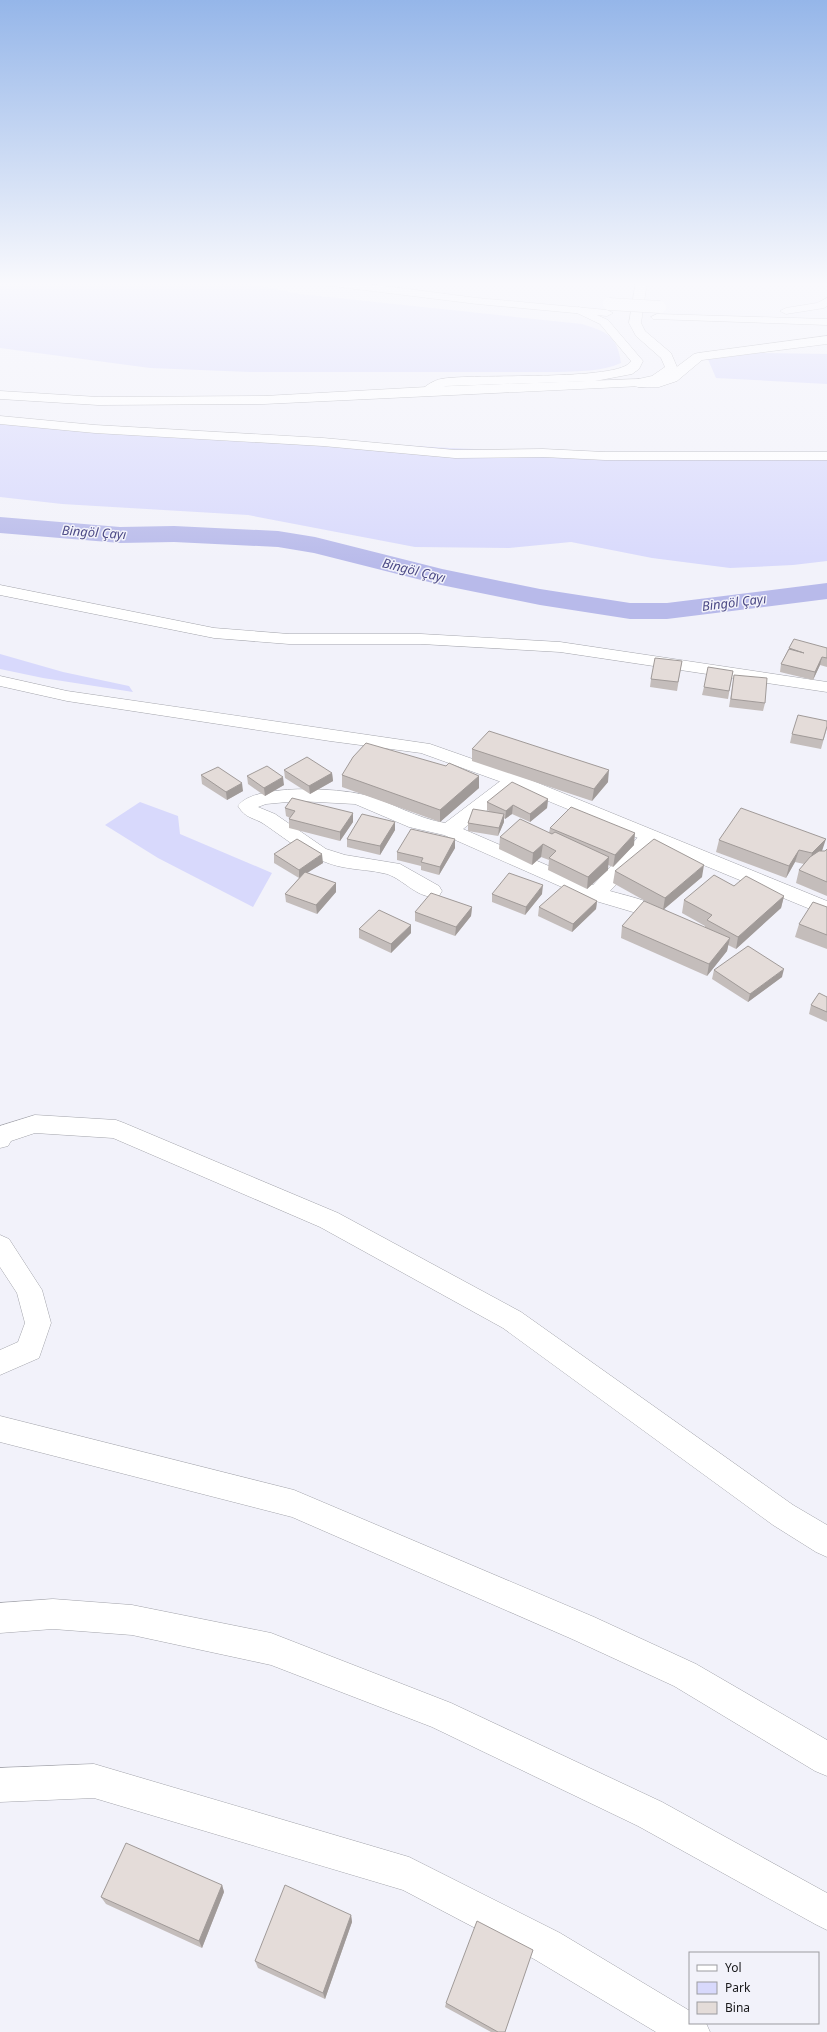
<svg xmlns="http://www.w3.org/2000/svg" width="827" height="2032" font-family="'Noto Sans',sans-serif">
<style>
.green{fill:#d8d9fc}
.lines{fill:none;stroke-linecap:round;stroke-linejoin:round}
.river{fill:#b8baea;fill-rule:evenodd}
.minor-casing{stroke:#a3a4ab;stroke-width:1}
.major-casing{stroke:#a3a4ab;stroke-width:1}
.highway-casing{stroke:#a3a4ab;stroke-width:1}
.minor{fill:#fff;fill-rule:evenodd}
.major{fill:#fff;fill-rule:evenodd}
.highway{fill:#fff;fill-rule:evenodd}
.highway-bridge-casing{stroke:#a3a4ab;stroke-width:13;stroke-linecap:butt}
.highway-bridge{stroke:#fff;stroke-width:12}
.wall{fill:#c4bdbb}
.shaded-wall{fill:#a09a98}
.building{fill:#e4dcd9;stroke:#a09a98}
.labels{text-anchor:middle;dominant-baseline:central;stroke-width:3;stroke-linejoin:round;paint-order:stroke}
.far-water-label{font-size:13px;font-style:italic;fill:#4c4a86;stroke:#f2f2fa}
</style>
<rect width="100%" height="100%" fill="#f2f2fa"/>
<path class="green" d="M0 282H242L300 294 582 324C607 332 617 335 621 363 601 372 579 371 557 372H250L150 368 0 348Z
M758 353 827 354V384L716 378 707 357Z
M0 422 450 448 624 455 827 460V561L793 565 730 568 652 558 571 542 509 548 415 547 248 515 62 504 0 497Z
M0 654 63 672 129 686 133 692 43 678 0 669Z
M140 802 178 816 180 834 272 873 253 907 158 858 105 825Z"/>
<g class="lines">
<path class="river" d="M0 517 120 527 174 526 278 531 315 537 442 569 540 589 630 603H667L827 583V599L667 619H630L540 605 441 585 314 553 278 547 174 542 120 543 0 533Z"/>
<defs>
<path id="minor" d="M579 307 608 320 643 361 639 369 632 374 595 381 446 386 427 395 421 391C424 386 435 380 441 379 469 373 622 382 631 361L600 324 575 312 573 310Z
M827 336V344L702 360 677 381 659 387H638L632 383 638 379 662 378 694 354 698 353Z
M0 416 95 425 323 438 455 450 543 449 605 452H827V460H605L543 457 455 458 323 446 95 433 0 424Z
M0 585 214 628 289 634H421L560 642 827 682V692L560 652 421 644H289L214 638 0 595Z
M514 774 521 776 523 780 521 784 463 829 593 885 643 832 650 830 657 832 660 836 657 840 610 891C627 896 667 904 676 920L673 925 666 927 659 925 633 912 589 899 444 835 409 827 355 804 298 801 266 804 258 807 275 814 326 849 345 855 400 864 439 886 442 891 439 896C419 901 405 880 387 874 372 870 356 870 342 867 312 861 289 841 264 824 253 817 246 819 238 806 253 783 339 788 365 795 393 803 416 818 445 823L507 776Z
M35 1115 116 1120 124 1123 338 1213 521 1312 793 1505 827 1525V1557L816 1552 773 1525 503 1328 320 1227 113 1138 35 1133 11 1141 8 1146 0 1148V1126Z
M0 1235 9 1239 42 1290 51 1323 39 1358 0 1375V1350L18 1342 25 1323 17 1293 0 1267Z
M0 1416 294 1490 594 1617 696 1664 827 1740V1776L815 1771 674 1686 572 1639 292 1517 0 1442Z
M53 1599 132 1605 271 1633 451 1703 662 1802 827 1893V1930L815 1924 638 1826 432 1727 271 1665 132 1635 53 1629 0 1633V1603Z
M94 1764 409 1857 560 1933 690 2011V2023H706L710 2032H656L534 1959 403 1890 94 1798 0 1802V1768Z"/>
<path id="major" d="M638 379 642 380 644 383 642 386 264 404 98 405 0 399V391L98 397 264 396 427 387Z
M0 676 67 691 430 744 521 776 827 901V916L507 784 421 753 330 741 67 701 0 686Z"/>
<path id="highway" d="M318 282H354L477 298 607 310 613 313 607 316 477 304 323 285Z
M636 282H647L641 323 645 331 671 353 677 367C668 380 650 390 634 386L632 383 634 380 652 376 665 367 661 358 636 336 629 323Z
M827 298V306L824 308 786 314 780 311 786 308 817 303Z
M657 314 827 319V325L653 319 651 317Z"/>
</defs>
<use href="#minor" class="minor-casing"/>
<use href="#major" class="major-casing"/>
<use href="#highway" class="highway-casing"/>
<use href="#minor" class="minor"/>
<use href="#major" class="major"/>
<use href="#highway" class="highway"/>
<defs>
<path id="highway-bridge" d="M609 304 660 307"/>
</defs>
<use href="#highway-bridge" class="highway-bridge-casing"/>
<use href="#highway-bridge" class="highway-bridge"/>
</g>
<path class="wall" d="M789 648H827V667L820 665 813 680 780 672 781 664Z
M682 661 677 691 650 687 651 679Z
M733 671 728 699 702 695 704 687Z
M734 675 765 703 763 711 729 707Z
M827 728 821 749 790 743 792 734Z
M472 749 608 782 592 801 472 761Z
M446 766 479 776V788L440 822 342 787V775Z
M284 770 332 773 333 781 310 794 285 778Z
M201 775 243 791 227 800 202 784Z
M247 776 284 785 265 796 248 784Z
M548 799 547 808 530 822 512 814 505 819 504 818V822L498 836 468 831V823L489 811 487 810V802Z
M285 808 353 822 340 841 289 828V819L290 818 286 816Z
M395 822V830L380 855 347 847V839Z
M550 828 634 845 613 867 608 865V870L587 889 548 870 549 860 541 857 532 865 499 849 500 837 549 833Z
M455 839V848L439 875 421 870V866L397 860V852Z
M719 840 822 851H825L827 849V896L796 883 799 870 804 864 795 862 786 878 716 852Z
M274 854 323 863 307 873 336 883V892L317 914 286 902 285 894 299 878 274 863Z
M615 871 702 877 663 910 705 928V926L682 913 684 900 734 886 784 896 781 908 736 949 728 945 727 951 707 976 621 938 622 926 656 907 613 883Z
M492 894H542L525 915 492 902Z
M597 901 596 909 572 932 538 916 539 907Z
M472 907 471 916 455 936 415 921V912Z
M827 907V949L795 937 799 924Z
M359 929 411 933 391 953 359 938Z
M714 970 782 977 748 1002 712 979Z
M827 997V1022L809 1014 811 1005Z
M222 1885 224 1892 202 1948 106 1904 101 1897Z
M351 1915 352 1922 325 1999 258 1968 255 1961Z
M533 1950 505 2032H491L445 2007 446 2003Z"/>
<path class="shaded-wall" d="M822 657 820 665 813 680 815 672Z
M609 770 608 782 592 801 594 789Z
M332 773 333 781 310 794 309 786Z
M479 776V788L440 822V810Z
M283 777 284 785 265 796 264 788Z
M242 783 243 791 227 800 226 792Z
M548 799 547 808 530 822V814Z
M513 805 512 814 505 819 506 811Z
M353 813V822L340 841V832Z
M504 814V822L498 836 499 828Z
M395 822V830L380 855V846Z
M635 833 634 845 613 867 615 855Z
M455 839V848L439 875 440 867Z
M826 839 822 851 809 866 812 853Z
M543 844 541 857 532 865 533 853Z
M799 850 795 862 786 878 789 866Z
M322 854 323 863 299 878V870Z
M609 857 608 870 587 889 588 877Z
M704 865 702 877 663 910 665 898Z
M336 883V892L317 914 316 905Z
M543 885 542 894 525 915 526 907Z
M784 896 781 908 736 949 738 937Z
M597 901 596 909 572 932 573 924Z
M472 907 471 916 455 936 456 927Z
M411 925V933L391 953V944Z
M730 938 727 951 707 976 709 964Z
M784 969 782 977 748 1002 750 994Z
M222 1885 224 1892 202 1948 199 1941Z
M351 1915 352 1922 325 1999 323 1993Z"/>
<path class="building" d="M794 639 827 648V658L822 657 815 672 781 664 789 649 804 653 789 648Z
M655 658 682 661 678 682 651 679Z
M708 667 733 671 729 691 704 687Z
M734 675 767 678 765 703 731 699Z
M798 715 827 721V726L823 740 792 734Z
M489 731 609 770 594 789 472 749Z
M366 743 446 766 449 763 479 776 440 810 342 775 353 757Z
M307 757 332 773 309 786 284 770Z
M267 766 283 777 264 788 247 776Z
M218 767 242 783 226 792 201 775Z
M512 782 548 799 530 814 513 805 506 811 487 802Z
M292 798 353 813 340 832 289 819 295 811 285 808Z
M571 807 635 833 615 855 550 828Z
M741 808 826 839 812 853 799 850 789 866 719 840Z
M473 809 504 814 499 828 468 823Z
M362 814 395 822 380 846 347 839Z
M520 819 552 834 555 832 609 857 588 877 549 858 556 851 543 844 533 853 500 837Z
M411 829 455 839 440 867 421 862 423 858 397 852Z
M297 839 322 854 299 870 274 854Z
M654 839 704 865 665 898 615 871Z
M827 849V882L799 870 810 857 819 851H825Z
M305 872 336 883 316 905 285 894Z
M509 873 543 885 526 907 492 894Z
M714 875 734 886 746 876 784 896 738 937 707 920 712 915 684 900Z
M564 885 597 901 573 924 539 907Z
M431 893 472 907 456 927 415 912Z
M644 901 730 938 709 964 622 926Z
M813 902 827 907V935L799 924Z
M379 910 411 925 391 944 359 929Z
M748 946 784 969 750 994 714 970Z
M819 993 827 997V1012L811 1005Z
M126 1843 222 1885 199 1941 101 1897Z
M285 1885 351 1915 323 1993 255 1961Z
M477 1921 533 1950 505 2032H498L446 2003Z"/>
<linearGradient id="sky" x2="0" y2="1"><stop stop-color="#95b6e9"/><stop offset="0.5" stop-color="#f9f9fd"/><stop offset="1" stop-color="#f9f9fd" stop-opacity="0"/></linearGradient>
<rect width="827" height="567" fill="url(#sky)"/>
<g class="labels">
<g class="far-water-label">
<text transform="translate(94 532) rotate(4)">Bingöl Çayı</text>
<text transform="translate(414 570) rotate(14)">Bingöl Çayı</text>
<text transform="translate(734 602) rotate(-7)">Bingöl Çayı</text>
</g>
</g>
<rect x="689" y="1952" width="130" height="72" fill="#f2f2fa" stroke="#9b9ba0"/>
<rect x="697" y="1965" width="20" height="6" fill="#ffffff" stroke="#9b9ba0"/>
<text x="725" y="1972" font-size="12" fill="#18181a">Yol</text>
<rect x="697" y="1982" width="20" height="12" fill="#d8d9fc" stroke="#9b9ba0"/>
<text x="725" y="1992" font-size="12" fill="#18181a">Park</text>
<rect x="697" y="2002" width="20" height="12" fill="#e4dcd9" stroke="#9b9ba0"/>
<text x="725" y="2012" font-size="12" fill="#18181a">Bina</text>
</svg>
